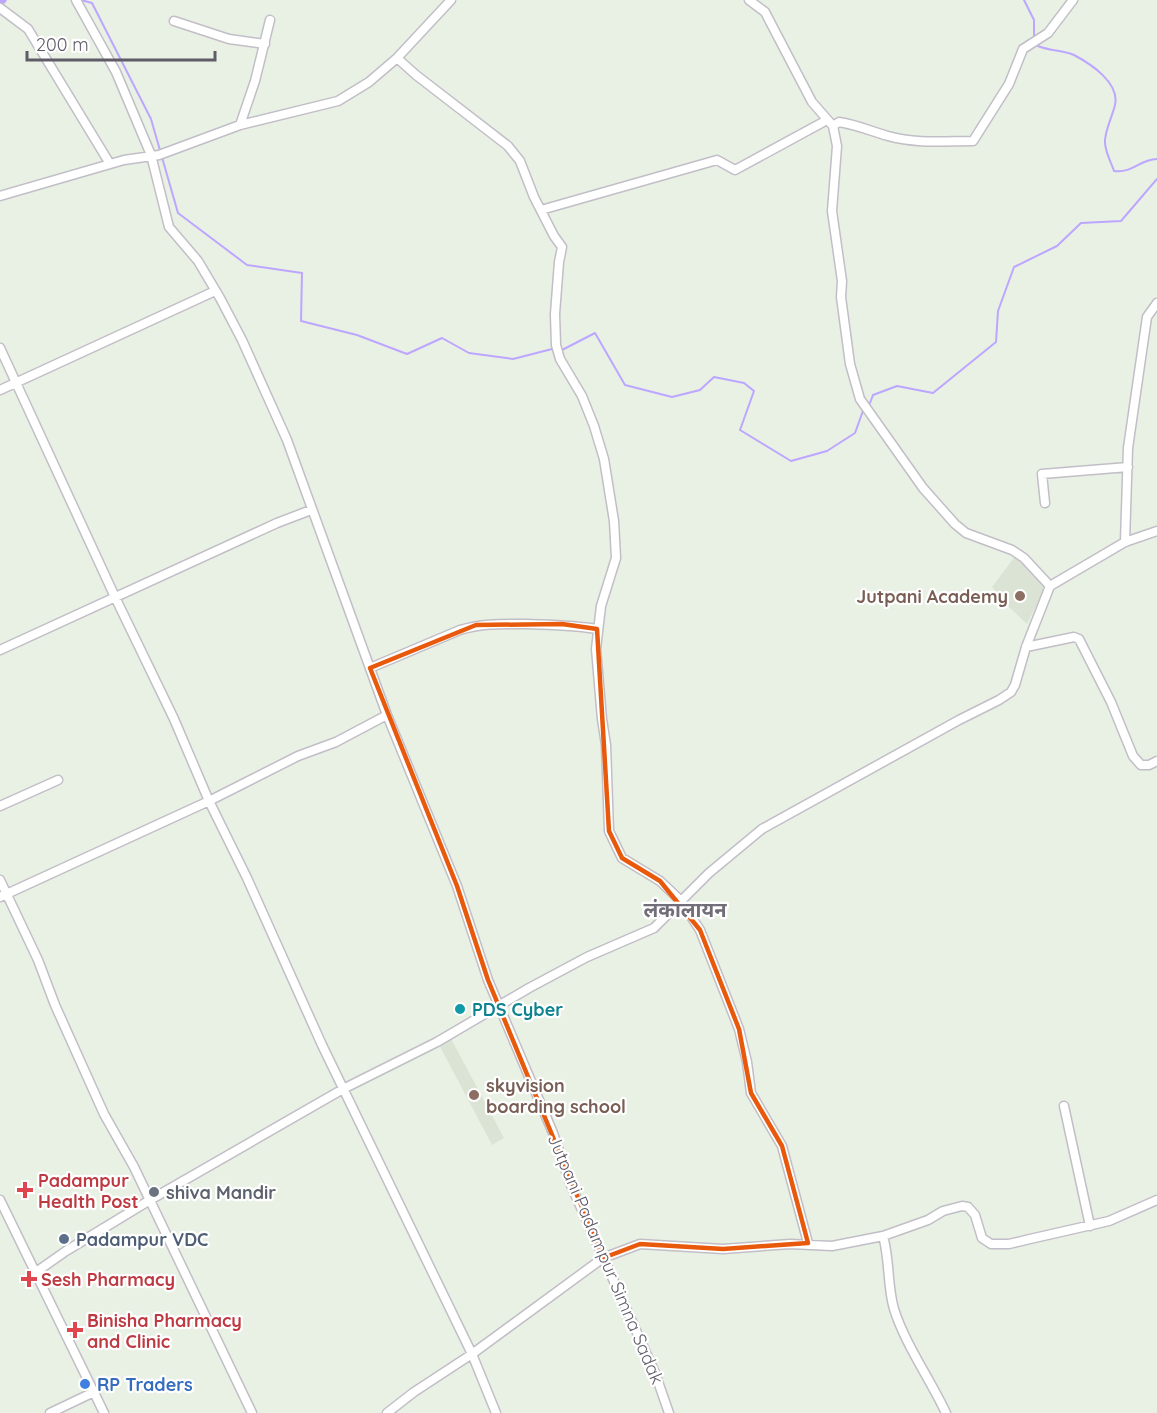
<svg xmlns="http://www.w3.org/2000/svg" width="1157" height="1413" font-family="Quicksand,'Noto Sans Devanagari',sans-serif">
<style>
.education{fill:#dbe3d5}
.lines{fill:none;stroke-linecap:round;stroke-linejoin:round}
.stream{stroke:#bda6ff;stroke-width:2}
.canal{stroke:#bda6ff;stroke-width:7}
.minor-casing{stroke:#c2bec7;stroke-width:11}
.minor{stroke:#fff;stroke-width:8}
.marked{fill:none;stroke:#e8590c;stroke-width:4.5;stroke-linejoin:round}
.education-dot{fill:#8d6e63;stroke:#fff;stroke-width:2}
.culture-dot{fill:#0f9aa8;stroke:#fff;stroke-width:2}
.health-dot{fill:#e0444e;stroke:#fff;stroke-width:2}
.worship-dot{fill:#6b7280;stroke:#fff;stroke-width:2}
.service-dot{fill:#5c6f8a;stroke:#fff;stroke-width:2}
.shop-dot{fill:#3f7fe0;stroke:#fff;stroke-width:2}
.labels{text-anchor:middle;dominant-baseline:central;stroke-width:4.5;stroke-linejoin:round;paint-order:stroke}
.education-label{font-size:18px;font-weight:bold;fill:#785e54;stroke:#fff;text-anchor:end}
.culture-label{font-size:18px;font-weight:bold;fill:#0d838f;stroke:#fff;text-anchor:start}
.health-label{font-size:18px;font-weight:bold;fill:#be3a42;stroke:#fff;text-anchor:start}
.worship-label{font-size:18px;font-weight:bold;fill:#5b616d;stroke:#fff;text-anchor:start}
.service-label{font-size:18px;font-weight:bold;fill:#4e5e75;stroke:#fff;text-anchor:start}
.street-label{font-size:18px;fill:#605c67;stroke:#fff}
.shop-label{font-size:18px;font-weight:bold;fill:#366cbe;stroke:#fff;text-anchor:start}
.neighbourhood-label{font-size:20px;font-weight:bold;fill:#716d79;stroke:#fff}
</style>
<rect width="100%" height="100%" fill="#e9f1e5"/>
<path class="education" d="M1016 555 1047 584 1027 624 1007 605 992 587Z
M448 1033 504 1138 492 1145 436 1039Z"/>
<g class="lines">
<path class="stream" d="M81 0 92 3 151 119 178 213 247 265 302 273 301 321 357 335 407 354 442 338 469 353 513 359 552 349
M1024 0 1034 20V40
M1038 46C1049 51 1063 50 1074 55 1091 64 1120 83 1115 105 1112 117 1106 128 1105 140 1104 150 1111 162 1114 171 1134 173 1138 160 1157 159
M562 350 595 333 625 385 672 397 700 390 714 377 744 383 754 391 740 430 791 461 827 451 855 433 864 408
M870 403 873 395 897 386 933 393 996 342 998 311 1014 267 1057 246 1081 223 1121 221 1157 179"/>
<path class="canal" d="M0 2 3 0"/>
<defs>
<path id="minor" d="M76 0 116 72 151 155 169 227 198 261 220 298 242 340 287 440 387 715 457 886 488 980 553 1133 570 1183 655 1373 669 1413
M749 0 765 12 812 102 833 126 837 146 832 211 842 281 841 297 850 364 860 399 923 488 955 524 966 533 1012 550 1024 558 1050 586
M0 8 28 29 110 164
M174 21 229 39 265 44
M397 58 451 0
M240 125 255 81 270 20
M833 126 839 122C858 125 870 131 888 136 916 144 945 141 973 141L1009 84 1023 49 1048 33 1073 0
M0 196 124 160 159 155 240 125 338 101 369 82 397 58 416 75 508 146 520 161 534 197 554 236 562 247 559 262 555 314 556 345 560 359 582 396 594 426 604 459 614 521 616 558 601 606 596 649 602 719 606 745 609 831 622 858 660 881 680 900 700 930 739 1029 747 1062 751 1093 782 1146 808 1243
M541 210 717 160 735 170 827 120
M0 348 115 597 174 719 209 801 247 878 322 1045 472 1354 496 1413
M0 390 215 291
M1045 503 1042 474 1128 467
M1125 542 1128 448 1147 317 1157 303
M1026 647 1074 637 1079 639 1111 702 1133 756 1141 765H1149L1157 761
M0 650 277 523 311 510
M370 668 460 630C483 623 503 624 526 624 551 625 573 625 597 629
M0 806 58 780
M0 880 38 960 55 1005 104 1114 134 1167 252 1413
M0 897 209 801 298 756 336 742 387 715
M1064 1106 1090 1226
M0 1200 104 1413
M883 1236C890 1260 887 1285 894 1309 905 1344 930 1379 946 1413
M36 1272 66 1251 150 1200 343 1089 437 1042 529 988 587 957 654 928 709 873 762 829 959 720 999 700 1011 692 1015 685 1026 647 1050 586 1125 542 1157 531
M50 1413 94 1392
M387 1413 414 1392 472 1354 603 1258 640 1244 723 1249 790 1244 832 1246 883 1236 928 1220 943 1211 962 1206 968 1207 975 1215 982 1238 991 1244H1009L1030 1239 1109 1221 1157 1200"/>
</defs>
<use href="#minor" class="minor-casing"/>
<use href="#minor" class="minor"/>
</g>
<path class="marked" d="M562 624 597 629 609 831 622 858 660 881 700 930 739 1029 751 1093 782 1146 808 1243 723 1249 640 1244 603 1258 488 980 457 886 370 668 476 625Z"/>
<g class="education-dot">
<circle cx="1020" cy="596" r="6"/>
<circle cx="474" cy="1095" r="6"/>
</g>
<circle class="culture-dot" cx="460" cy="1009" r="6"/>
<g class="health-dot">
<path d="M22 1181h6v6h6v6h-6v6h-6v-6h-6v-6h6z"/>
<path d="M26 1270h6v6h6v6h-6v6h-6v-6h-6v-6h6z"/>
<path d="M72 1321h6v6h6v6h-6v6h-6v-6h-6v-6h6z"/>
</g>
<circle class="worship-dot" cx="154" cy="1192" r="6"/>
<circle class="service-dot" cx="64" cy="1239" r="6"/>
<circle class="shop-dot" cx="85" cy="1384" r="6"/>
<g class="labels">
<g class="education-label">
<text x="1008" y="596">Jutpani Academy</text>
<text x="486" y="1085" text-anchor="start">skyvision<tspan x="486" dy="21">boarding school</tspan></text>
</g>
<g class="culture-label">
<text x="472" y="1009">PDS Cyber</text>
</g>
<g class="health-label">
<text x="38" y="1180">Padampur<tspan x="38" dy="21">Health Post</tspan></text>
<text x="41" y="1279">Sesh Pharmacy</text>
<text x="87" y="1320">Binisha Pharmacy<tspan x="87" dy="21">and Clinic</tspan></text>
</g>
<g class="worship-label">
<text x="166" y="1192">shiva Mandir</text>
</g>
<g class="service-label">
<text x="76" y="1239">Padampur VDC</text>
</g>
<g class="street-label">
<text transform="translate(606 1259) rotate(67)">Jutpani Padampur Simna Sadak</text>
</g>
<g class="shop-label">
<text x="97" y="1384">RP Traders</text>
</g>
<g class="neighbourhood-label">
<text x="685" y="909">लंकालायन</text>
</g>
</g>
<path d="M27 51v9h188v-9" fill="none" stroke="#605c67" stroke-width="3"/>
<text x="36" y="51" font-size="18" fill="#605c67" stroke="#ffffff" stroke-width="4.5" paint-order="stroke">200 m</text>
</svg>
